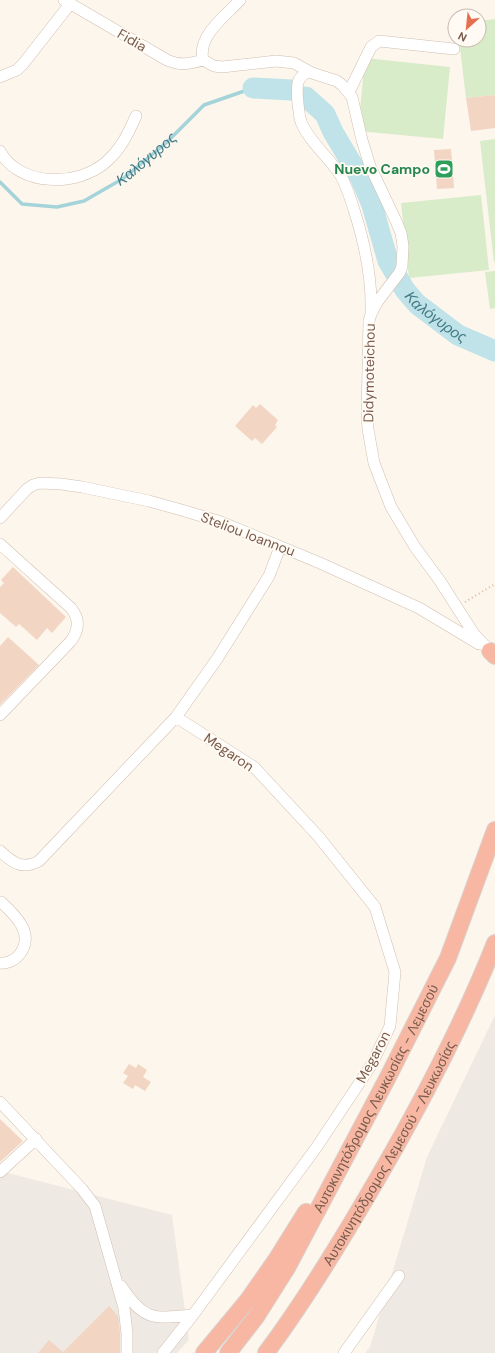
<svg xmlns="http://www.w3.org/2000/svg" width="495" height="1353" font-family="'DM Sans',sans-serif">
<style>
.industrial{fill:#efe9e4}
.green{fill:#d8ecc9}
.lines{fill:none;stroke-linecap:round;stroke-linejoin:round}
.stream{stroke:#a5d3da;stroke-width:3.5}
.river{stroke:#bfe3e8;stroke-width:21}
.building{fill:#f3d5c3}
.minor-casing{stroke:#d1beb0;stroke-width:12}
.highway-casing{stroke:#dad1cd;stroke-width:18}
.path{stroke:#d9b8a5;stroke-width:2;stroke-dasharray:1 3;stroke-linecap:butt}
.minor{stroke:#fff;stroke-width:11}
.highway{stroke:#f7b7a3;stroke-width:16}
.labels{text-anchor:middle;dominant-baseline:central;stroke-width:3.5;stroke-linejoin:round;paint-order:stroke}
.street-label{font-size:14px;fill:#7a5c4d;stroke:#fffaf3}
.leisure-label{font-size:14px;font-weight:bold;fill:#27864d;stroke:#fffaf3;text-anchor:end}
.water-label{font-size:15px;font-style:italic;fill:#437c86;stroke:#fffaf3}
</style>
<rect width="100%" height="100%" fill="#fdf6ec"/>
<path class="industrial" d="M495 1015V1353H365L370 1347 427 1157Z
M0 1171 172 1215 189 1340 177 1353H0Z"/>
<path class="green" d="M495 19V95L466 98 459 40H479V21Z
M365 58 450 67 443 139 358 131Z
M495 139V262H494L480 141Z
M481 195 489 270 409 278 401 203Z
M495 271V308L490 309 485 272Z"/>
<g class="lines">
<path class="stream" id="s1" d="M0 182 22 204 57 207 84 201 124 178 166 143 204 105 253 88"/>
<g class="river">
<path d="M253 88 291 90"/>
<path id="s2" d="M306 97 325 114 333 132 361 179 372 205 388 261 405 290 417 304 458 335 495 351"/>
</g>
</g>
<path class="building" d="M495 95V128L471 131 466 98Z
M451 149 454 188 437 189 434 150Z
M260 404 278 420 275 425 277 427 262 444 255 438 252 441 235 426 253 405 256 408Z
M13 567 66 617 52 633 47 628 37 640 19 624 16 627 0 613V587L4 583 1 580Z
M8 637 39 665 0 705V646Z
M129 1064 136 1068 138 1064 147 1070 143 1077 151 1082 145 1091 135 1085 133 1089 123 1083 128 1076 123 1073Z
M0 1119 23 1141 0 1162Z
M109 1306 118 1316 120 1333V1353H38L49 1340 63 1352Z"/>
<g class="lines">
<defs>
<path id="minor" d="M64 0 167 60C181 66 189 64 203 60
M203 60 214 66 222 67 276 61 294 63 312 73 337 81 342 85 352 97 362 140 370 166 396 221 401 233 403 246 402 266 400 272 378 301 371 314 369 321 367 415 368 429 374 463 391 507 415 547 440 581 474 634 490 651
M203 60C197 35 226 16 240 0
M307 71C305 74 300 77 299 80 295 87 299 115 301 122 310 143 329 157 341 176 347 187 351 200 355 213 365 245 372 277 371 311
M0 77 17 70 23 64 70 4
M349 92 371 47 379 41 454 49
M0 151C19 187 78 187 106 162 121 149 128 134 136 116
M0 518 27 489 33 485 40 483 61 484 82 487 149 501 185 511 221 522 320 563 419 608 479 644
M0 544 71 608C80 619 79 630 71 641L0 715
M0 851C13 863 22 870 39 861L176 717 217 659 269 576 280 547
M0 903 1 902C15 915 36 934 19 955 15 960 7 964 0 963
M0 1102 82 1189 95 1206 124 1308 127 1333V1353
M0 1172 36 1139
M121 1286C144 1321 153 1319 193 1315
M163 1353 193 1315 316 1148 372 1064 390 1026 395 972 375 907 318 836 254 767 176 717
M344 1353 399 1276"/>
<g id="highway">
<path d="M490 651 495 656"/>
<path d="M204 1353 248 1300 276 1260 306 1212"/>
<path id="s3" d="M228 1353 256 1317 287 1268 388 1077 448 958 495 830"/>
<path id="s4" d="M266 1353C301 1306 332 1256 362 1205 412 1121 459 1034 495 943"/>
</g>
</defs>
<use href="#minor" class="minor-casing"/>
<use href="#highway" class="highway-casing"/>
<path class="path" d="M465 602 495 584"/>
<use href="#minor" class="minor"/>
<use href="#highway" class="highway"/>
</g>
<defs>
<symbol id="stadium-square" viewBox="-11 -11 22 22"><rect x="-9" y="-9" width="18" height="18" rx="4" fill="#2e9e5b" stroke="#fffaf3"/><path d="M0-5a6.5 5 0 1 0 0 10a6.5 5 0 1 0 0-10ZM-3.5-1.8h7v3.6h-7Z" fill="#fff"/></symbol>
</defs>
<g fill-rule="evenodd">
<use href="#stadium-square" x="433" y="158" width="22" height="22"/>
</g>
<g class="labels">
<g class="street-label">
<text transform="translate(132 40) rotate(30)">Fidia</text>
<text transform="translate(369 373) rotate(-89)">Didymoteichou</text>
<text transform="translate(248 534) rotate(21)">Steliou Ioannou</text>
<text transform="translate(229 752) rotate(34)">Megaron</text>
<text transform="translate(373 1057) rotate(-62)">Megaron</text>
<text stroke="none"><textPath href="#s3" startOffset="295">Αυτοκινητόδρομος Λευκωσίας - Λεμεσού</textPath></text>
<text stroke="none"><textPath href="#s4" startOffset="235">Αυτοκινητόδρομος Λεμεσού - Λευκωσίας</textPath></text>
</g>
<g class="leisure-label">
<text x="430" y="169">Nuevo Campo</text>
</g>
<g class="water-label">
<text stroke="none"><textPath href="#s1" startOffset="169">Καλόγυρος</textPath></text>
<text stroke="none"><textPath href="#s2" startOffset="261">Καλόγυρος</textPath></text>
</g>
</g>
<g transform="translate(467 28) rotate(207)"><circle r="19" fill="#fffaf3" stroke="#cabbb1"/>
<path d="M0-3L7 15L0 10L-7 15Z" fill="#e76f51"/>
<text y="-6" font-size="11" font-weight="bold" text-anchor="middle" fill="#7a5c4d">N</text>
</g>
</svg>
